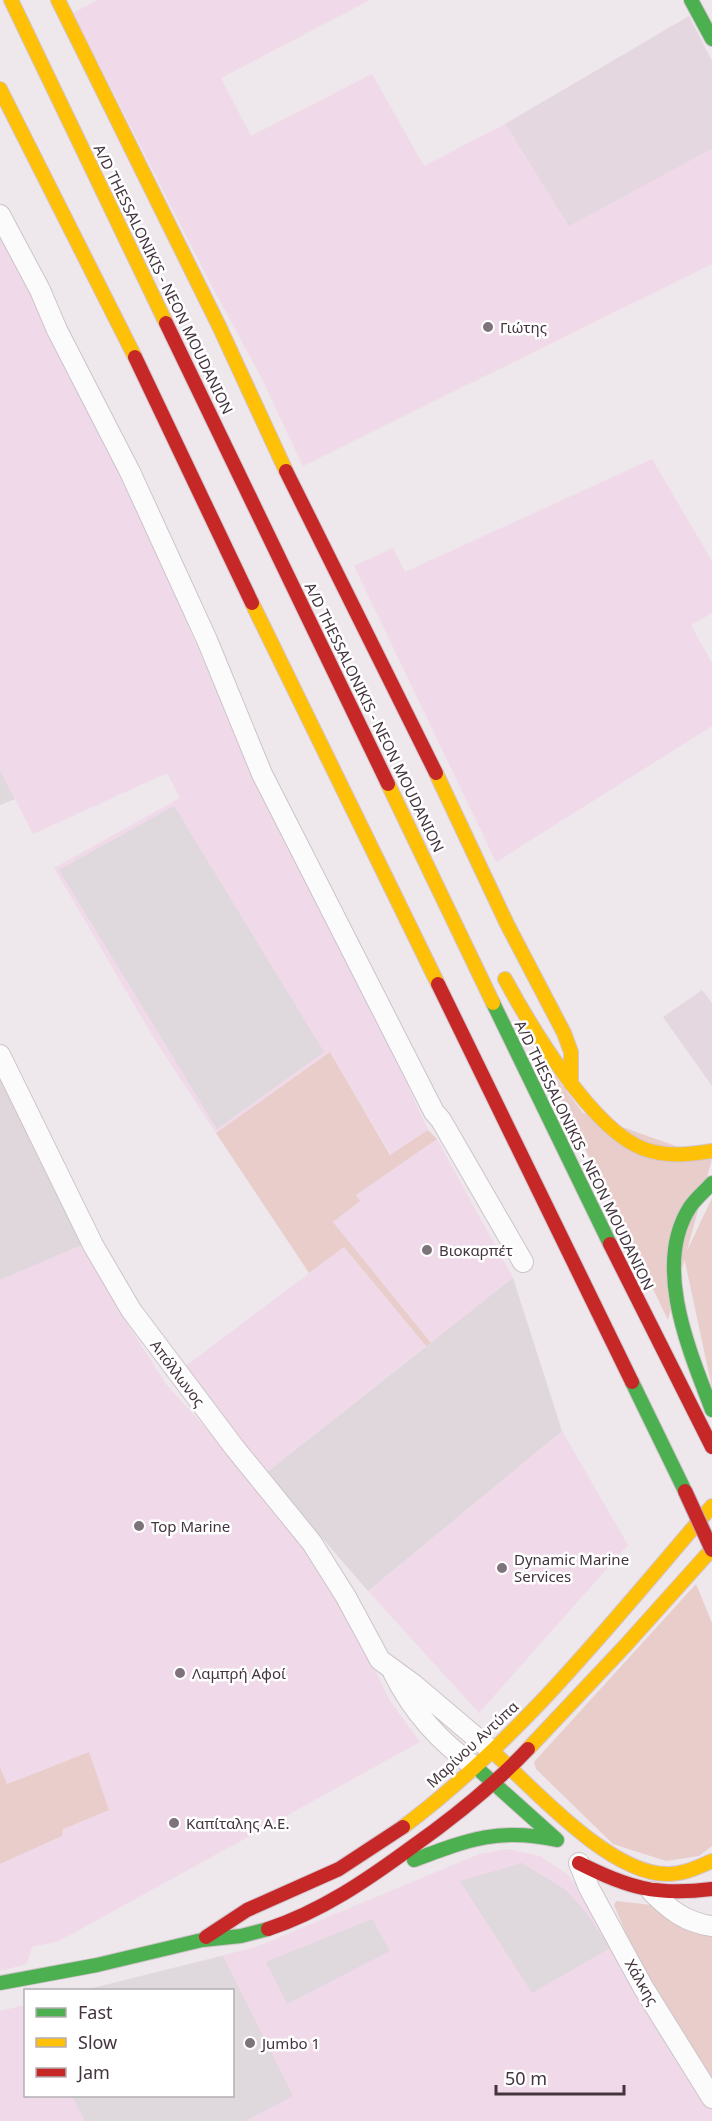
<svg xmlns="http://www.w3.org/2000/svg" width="712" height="2121" font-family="'Noto Sans',sans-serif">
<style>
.residential{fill:#e4d7df}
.commercial{fill:#f0dae9}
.industrial{fill:#dfd7dc}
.green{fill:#e8cdca}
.parking{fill:#dfd8dc}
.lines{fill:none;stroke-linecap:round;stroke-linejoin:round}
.street-casing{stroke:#ccc4c9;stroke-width:22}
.fast-casing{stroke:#d3c4cd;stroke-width:16}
.slow-casing{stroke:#d3c4cd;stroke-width:16}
.jam-casing{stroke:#d3c4cd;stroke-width:16}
.street{stroke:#fcfbfc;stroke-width:20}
.fast{stroke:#4caf50;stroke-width:14}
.slow{stroke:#ffc107;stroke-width:14}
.jam{stroke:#c62828;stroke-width:14}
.jam-bridge-casing{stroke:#c4a4b9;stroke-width:16;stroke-linecap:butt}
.jam-bridge{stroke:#c62828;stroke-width:14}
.poi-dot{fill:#7f737b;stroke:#fff;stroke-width:2}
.labels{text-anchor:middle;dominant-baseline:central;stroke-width:5;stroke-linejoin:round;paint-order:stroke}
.street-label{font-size:15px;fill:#43343e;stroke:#fff}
.poi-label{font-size:15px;fill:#43343e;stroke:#fff;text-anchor:start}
</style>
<rect width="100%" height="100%" fill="#eee7eb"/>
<path class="residential" d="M689 16 712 61V149L569 227 505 124Z
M702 990 712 1003V1086L663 1017Z"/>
<path class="commercial" d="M98 0H370L221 78 251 136 372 74 424 166 505 124 569 226 712 149V264L303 466 261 377 207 277 73 13Z
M0 220 118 448 148 535 167 576 237 741 386 1038 428 1130 391 1155 330 1052 216 1133 155 1040 54 868 180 798 167 773 33 834 0 770Z
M652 459 712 561V613L691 625 712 663V726L496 862 354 566 393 548 405 572Z
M437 1139 513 1278 431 1343 333 1222 359 1201 356 1195Z
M84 1244 119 1311 166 1384 279 1510 323 1575 359 1638 390 1701 420 1742 59 1941 32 1947 27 1964 0 1971V1864L61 1836 89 1752 6 1784 0 1767V1280Z
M344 1247 426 1346 266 1473 183 1368Z
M562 1431 628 1545 479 1713 368 1591Z
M507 1849 540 1856 567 1874 589 1900 650 2010 712 2108V2121H0V2011L25 2005 26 2096H232V1990H85L256 1947 479 1854Z"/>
<path class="industrial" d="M0 1072 84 1244 0 1280Z
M513 1278 562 1431 368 1591 266 1473Z"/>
<path class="green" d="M330 1052 390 1155 428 1130 437 1139 356 1195 360 1201 333 1222 431 1343 426 1346 344 1247 309 1273 216 1133Z
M540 1056 583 1113 712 1159 668 1320Z
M712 1198V1388L684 1257Z
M696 1584 712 1623V1846L699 1856 666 1861 613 1844 536 1769 534 1762Z
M89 1752 109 1810 63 1829 62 1836 0 1864V1767L7 1784Z
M616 1901 652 1905 712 1934V2081L636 1957 614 1905Z"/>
<path class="parking" d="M0 770 15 799 0 805Z
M174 806 324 1052 217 1129 59 870Z
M522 1863 566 1890 584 1910 610 1948 532 1993 460 1881Z
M372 1919 390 1951 287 2004 266 1962Z
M223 1956 293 2096 245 2121H85L72 2096H232V1990H85Z"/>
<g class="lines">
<defs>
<path id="street" d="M0 215 40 290 57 330 130 472 207 640 262 774 434 1112 441 1120 523 1262
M0 1055 93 1245 131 1310 234 1447 312 1543 346 1597 380 1660 413 1684 492 1751
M393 1672C413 1712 439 1741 475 1767
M579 1863 589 1888 643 1987 712 2098
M652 1892C669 1909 686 1923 712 1926"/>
<path id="fast" d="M691 0 712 39
M493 1003 610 1244
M712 1183C705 1191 696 1198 690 1207 652 1266 690 1352 712 1410
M632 1382 685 1491
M479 1770 556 1839
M414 1860C467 1840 499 1827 557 1840
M0 1983 97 1965 202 1940 241 1936 268 1929"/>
<path id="slow" d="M11 0 166 323
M58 0 219 326 286 471
M0 89 135 357
M252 603 438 984
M436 773 507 924 564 1033 571 1052V1084
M388 784 493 1003
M505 979C531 1027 592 1130 644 1149 667 1157 688 1155 712 1151
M528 1749 625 1646 712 1549
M492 1751C533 1788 610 1875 668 1874 684 1874 698 1867 712 1861
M403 1827C522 1738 615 1618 712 1506"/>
<path id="jam" d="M166 323 388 784
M135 357 252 603
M286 471 436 773
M438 984 632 1382
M610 1244 712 1447
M579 1863C628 1888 657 1896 712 1889
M268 1929C322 1911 367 1880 412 1847 453 1818 493 1786 528 1749
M206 1937 247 1910 339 1869 403 1827"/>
</defs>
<use href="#street" class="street-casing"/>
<use href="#fast" class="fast-casing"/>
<use href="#slow" class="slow-casing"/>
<use href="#jam" class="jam-casing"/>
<use href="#street" class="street"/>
<use href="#fast" class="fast"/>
<use href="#slow" class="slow"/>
<use href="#jam" class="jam"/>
<defs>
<path id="jam-bridge" d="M685 1491 712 1550"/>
</defs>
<use href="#jam-bridge" class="jam-bridge-casing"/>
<use href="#jam-bridge" class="jam-bridge"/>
</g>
<g class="poi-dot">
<circle cx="488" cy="327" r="6"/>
<circle cx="427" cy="1250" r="6"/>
<circle cx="139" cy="1526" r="6"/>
<circle cx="502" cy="1568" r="6"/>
<circle cx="180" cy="1673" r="6"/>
<circle cx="174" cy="1823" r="6"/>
<circle cx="250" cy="2043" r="6"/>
</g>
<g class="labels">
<g class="street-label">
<text transform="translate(164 279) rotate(64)">A/D THESSALONIKIS - NEON MOUDANION</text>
<text transform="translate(375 717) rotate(64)">A/D THESSALONIKIS - NEON MOUDANION</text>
<text transform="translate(585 1155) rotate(64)">A/D THESSALONIKIS - NEON MOUDANION</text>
<text transform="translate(178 1373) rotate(53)">Απόλλωνος</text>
<text transform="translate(472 1744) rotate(-43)">Μαρίνου Αντύπα</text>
<text transform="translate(642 1982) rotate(60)">Χάλκης</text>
</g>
<g class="poi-label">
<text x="500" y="327">Γιώτης</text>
<text x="439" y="1250">Βιοκαρπέτ</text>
<text x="151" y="1526">Top Marine</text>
<text x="514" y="1559">Dynamic Marine<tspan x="514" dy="17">Services</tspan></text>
<text x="192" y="1673">Λαμπρή Αφοί</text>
<text x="186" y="1823">Καπίταλης Α.Ε.</text>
<text x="262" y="2043">Jumbo 1</text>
</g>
</g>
<rect x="24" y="1989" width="210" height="108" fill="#ffffff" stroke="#b4aeb2" stroke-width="1.5"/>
<rect x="36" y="2008" width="30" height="9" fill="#4caf50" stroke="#b4aeb2" stroke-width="1.5"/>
<text x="78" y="2019" font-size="18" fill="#43343e">Fast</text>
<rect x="36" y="2038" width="30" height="9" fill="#ffc107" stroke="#b4aeb2" stroke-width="1.5"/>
<text x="78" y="2049" font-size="18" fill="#43343e">Slow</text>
<rect x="36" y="2068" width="30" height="9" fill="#c62828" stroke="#b4aeb2" stroke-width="1.5"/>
<text x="78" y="2079" font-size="18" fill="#43343e">Jam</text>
<path d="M496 2085v9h128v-9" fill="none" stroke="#43343e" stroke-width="3"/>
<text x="505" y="2085" font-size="18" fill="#43343e" stroke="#ffffff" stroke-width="4.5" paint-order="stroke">50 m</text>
</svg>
